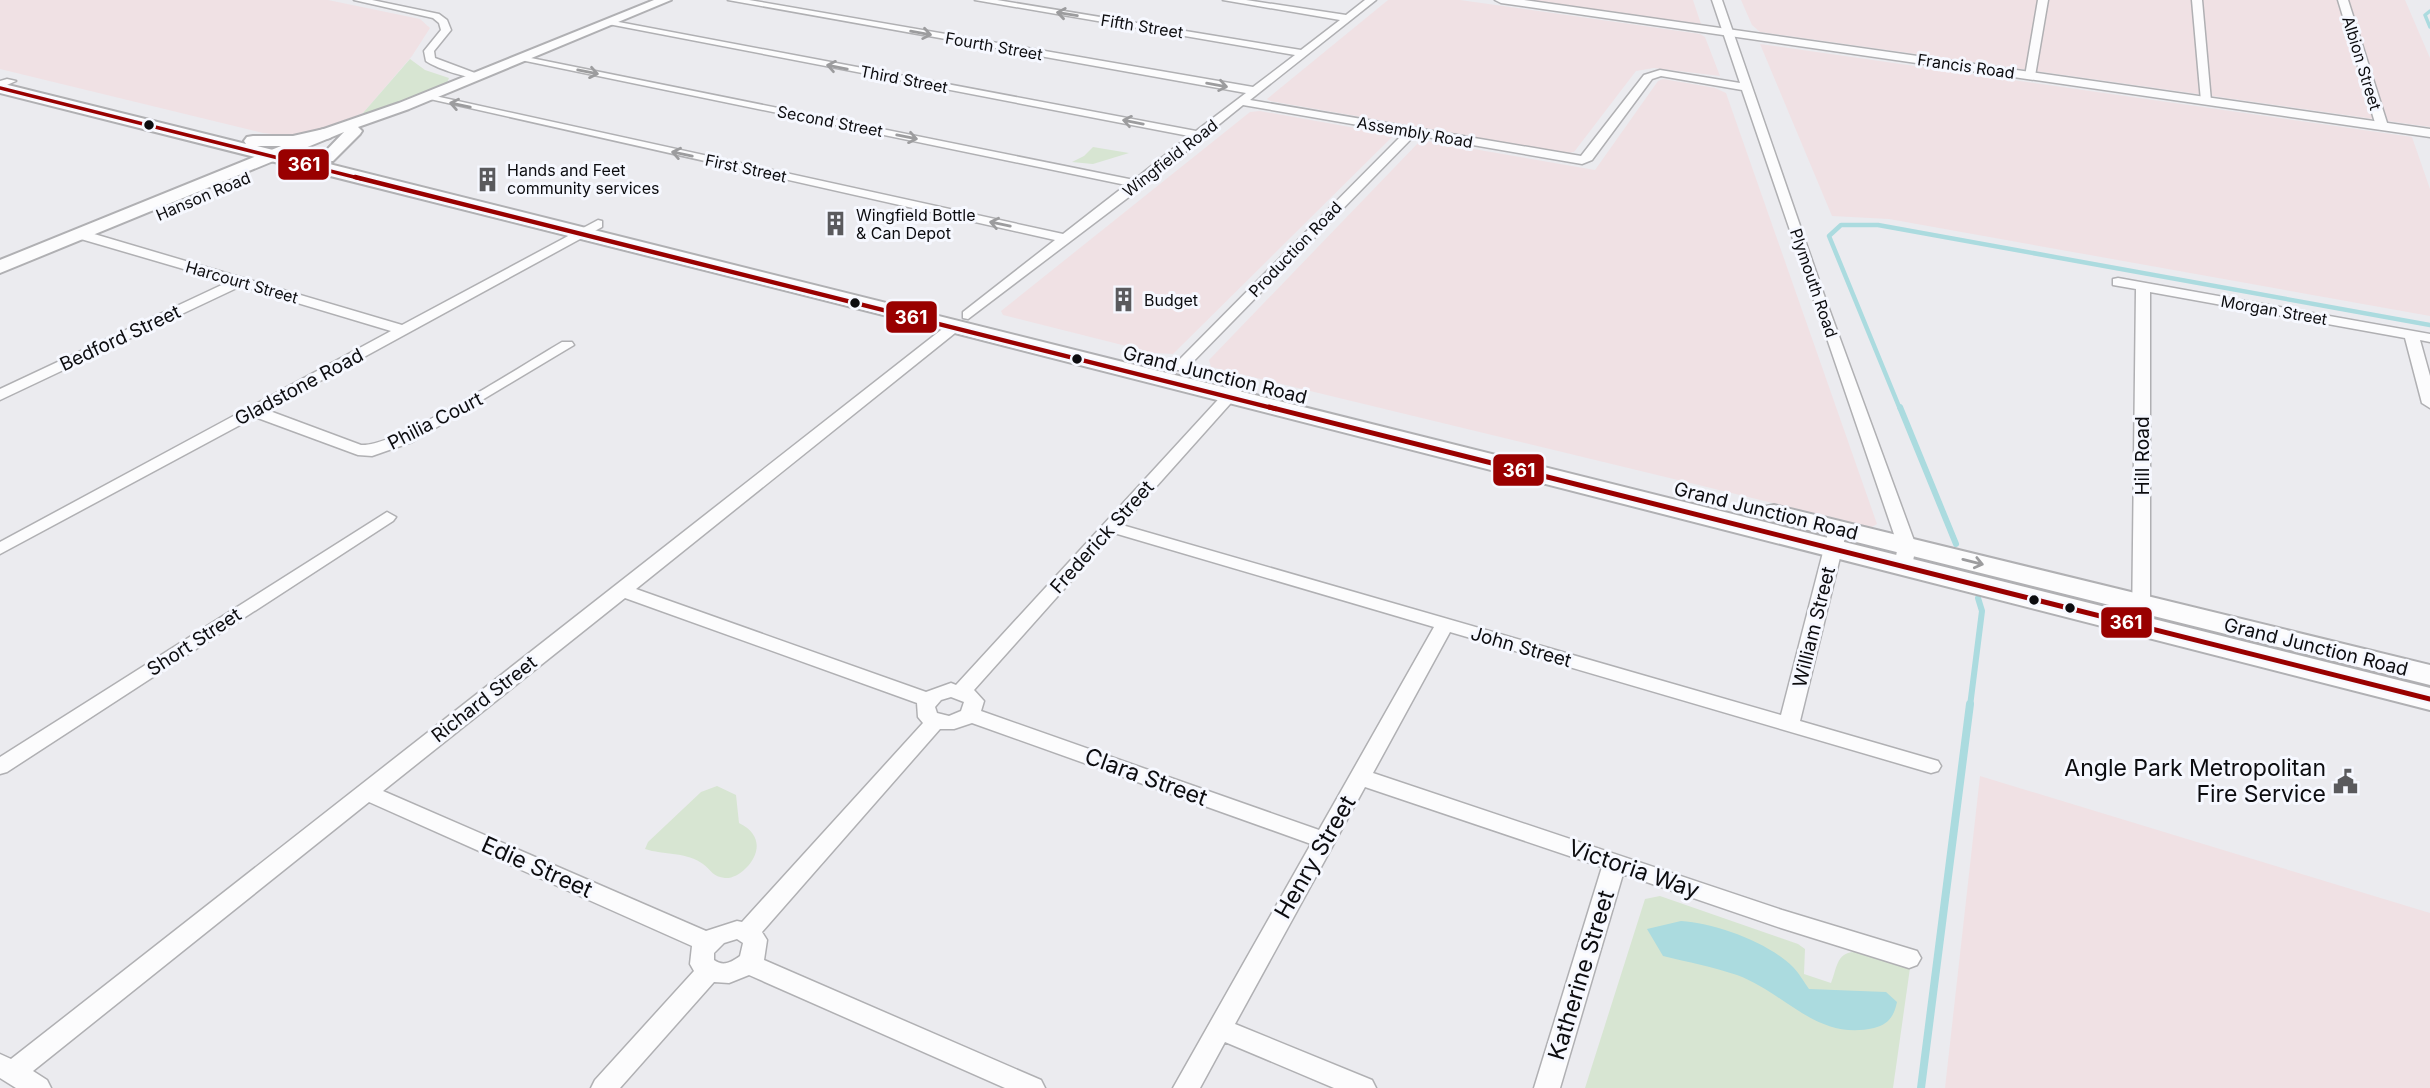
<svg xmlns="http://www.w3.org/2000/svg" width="2430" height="1088" font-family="Inter,sans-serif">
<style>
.industrial{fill:#f0e1e4}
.green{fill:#d7e5d2}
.water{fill:#abdbdf}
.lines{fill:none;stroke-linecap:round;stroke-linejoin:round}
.stream-far3{stroke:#abdbdf;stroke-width:3.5}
.stream-far2{stroke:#abdbdf;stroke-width:4.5}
.stream-far1{stroke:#abdbdf;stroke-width:6}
.stream{stroke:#abdbdf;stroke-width:8}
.minor-casing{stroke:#b0b0b3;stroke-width:3}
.tertiary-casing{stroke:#b0b0b3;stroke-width:3}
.secondary-casing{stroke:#b0b0b3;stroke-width:4}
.trunk-casing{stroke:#b0b0b3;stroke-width:4}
.minor{fill:#fcfcfd;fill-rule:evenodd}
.tertiary{fill:#fcfcfd;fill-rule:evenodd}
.secondary{fill:#fcfcfd;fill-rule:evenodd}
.trunk{fill:#fcfcfd;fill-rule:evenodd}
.bus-1-far2-casing{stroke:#f6f8ff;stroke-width:7}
.bus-1-far1-casing{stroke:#f6f8ff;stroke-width:9}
.bus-1-casing{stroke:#f6f8ff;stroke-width:10}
.bus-1-far2{stroke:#900;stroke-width:3.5}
.bus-1-far1{stroke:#900;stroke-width:4.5}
.bus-1{stroke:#900;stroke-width:5}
.oneway{stroke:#9c9c9e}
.bus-dot{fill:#0c0c0f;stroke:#f6f8ff;stroke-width:2.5}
.labels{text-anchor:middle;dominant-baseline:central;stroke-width:6;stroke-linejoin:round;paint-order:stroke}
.far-street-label{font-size:16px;fill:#0c0c0f;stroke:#f6f8ff}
.far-poi-label{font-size:16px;fill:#0c0c0f;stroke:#f6f8ff;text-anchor:start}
.street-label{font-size:19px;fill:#0c0c0f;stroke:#f6f8ff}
.near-poi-label{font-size:23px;fill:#0c0c0f;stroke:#f6f8ff;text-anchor:end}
.near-street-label{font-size:23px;fill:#0c0c0f;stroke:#f6f8ff}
.line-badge{stroke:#f6f8ff;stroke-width:2.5}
.badge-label{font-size:19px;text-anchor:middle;font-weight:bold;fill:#fff}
</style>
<rect width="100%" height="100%" fill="#ebebef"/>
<path class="industrial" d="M0 0H328L420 19 430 28 412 56 363 113 315 132 291 136 263 133 0 69Z
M1388 0H1460L1700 34 1705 37 1720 76 1654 68 1636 71 1574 152 1568 153 1270 101 1267 99Z
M1530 0H1693L1701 24Z
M1741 0H2405L2430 58V127L1760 32 1752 25Z
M1760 44 2412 137 2430 189V316L1889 219 1832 216Z
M1663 79 1715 88 1726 93 1877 524 1872 527 1211 367 1209 360 1419 142 1427 141 1595 170 1658 81Z
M1260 111 1389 134 1392 137 1173 354 1154 353 1003 315 1001 311 1250 112Z
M1980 776 2430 913V1088H1945Z"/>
<path class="green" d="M410 59 425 70 449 78 447 83 369 114 363 113Z
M1093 147 1129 153 1093 164 1072 162 1084 156Z
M717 786 736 795 739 823C778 842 743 880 725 878 713 877 711 870 703 864 688 852 663 855 645 849L648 842 701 792Z
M1660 896 1798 944 1805 949 1804 974 1831 983C1837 969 1836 953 1854 952L1910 968 1893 1088H1585L1645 899Z"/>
<path class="water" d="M1681 921C1715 923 1768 942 1793 967 1799 973 1804 982 1809 989L1886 992 1897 1002C1894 1016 1889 1024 1874 1028 1816 1041 1786 993 1737 975 1713 967 1688 962 1663 956L1647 929Z"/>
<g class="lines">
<path class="stream-far3" d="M2430 11 2425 15 2430 27"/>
<path class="stream-far2" d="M1900 409 1829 236 1841 225H1878L2430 325"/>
<path class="stream-far1" d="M1900 407 1956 544
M1970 706 1982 611 1978 598"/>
<path class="stream" d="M1921 1088 1970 704"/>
<defs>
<path id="minor" d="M354 0H372L439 14 447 20 451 30 434 51 435 58 483 76C474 82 436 68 426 61L424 51 441 30 439 23 433 18Z
M728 0H749L1253 87 1295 55 975 0H997L1301 50 1340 20 1223 0H1246L1346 15 1365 0H1376L1250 100 1581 156 1644 75 1660 70 1740 83 1712 0H1722L1824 295 1916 546 1912 566 1903 571 1894 566 1898 546 1742 90 1661 76 1652 79 1592 160 1582 164 1415 135 1185 370H1175L1173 367 1175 364 1404 133 1243 105 1142 187 968 319 963 318V312L1055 240 421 97 426 94 1063 234 1126 185 516 59 521 56 1134 180 1189 136 603 23 608 20 1196 131 1246 93Z
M2038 0H2048L2035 76 2030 79 2025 76Z
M2192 0H2202L2211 101 2206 104 2201 101Z
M2338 0H2348L2388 126 2386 128 2376 126Z
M7 79 16 81 0 88V81Z
M598 220 602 221V227L267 410 361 445C396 448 524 364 562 342H572L574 345 412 442 372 456 358 455 255 417 0 554V542L391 331 241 286 0 400V389L228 282 74 237V231H84L402 325Z
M2118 278 2430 334V342L2420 340 2430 376V408L2422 403 2405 338 2150 292V627L2148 631H2134L2132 627 2136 289 2113 285V279Z
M955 322 960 323V329L636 589 926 692 951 683 956 685 1237 379H1247L1250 382 1247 385 1122 525 1781 715 1829 529 1838 524 1844 525 1847 529 1800 721 1938 761 1941 766 1938 771 1931 773 1450 632 1373 773 1782 910 1917 951 1921 958 1917 965 1909 968 1781 928 1623 874 1560 1088H1534L1602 867 1365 787 1235 1024 1372 1080 1376 1088H1334L1225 1042 1200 1088H1173L1311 844 972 723 954 729H940L762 932 767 940 764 960 1041 1080 1045 1088H1005L749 975 729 983 714 982 620 1088H591L595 1080 694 971 690 964 692 946 369 802 33 1071 47 1080 51 1088H16L0 1078V1054L11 1059 950 323ZM1114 533 1434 627 1319 830 981 711 984 701 974 690ZM625 598 917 703 918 717 923 723 742 922 737 921 706 931 383 791ZM951 697 964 702 961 711 949 716 937 713 935 707 941 700ZM737 939 743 943 740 956C732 962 723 967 714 960V953L724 943Z
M387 512 396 517 393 521 7 772 0 774V757Z"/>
<path id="tertiary" d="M1495 0H1524L2430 129V137L1501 3Z"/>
<path id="secondary" d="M654 0H671L409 109 358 127 362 131 360 134 333 161H321L319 158 344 132 0 273V260L318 131 399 103Z"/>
<path id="trunk" d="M0 83 246 144 244 141 247 137 253 136H293L324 129 330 130 333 134 330 138 293 146H257L2430 688V710L947 331 0 93Z
M1774 505 2430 665V685L1764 519 1760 513 1764 507Z"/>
</defs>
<use href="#minor" class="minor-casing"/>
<use href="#tertiary" class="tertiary-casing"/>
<use href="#secondary" class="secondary-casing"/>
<use href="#trunk" class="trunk-casing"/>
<use href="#minor" class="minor"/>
<use href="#tertiary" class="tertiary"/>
<use href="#secondary" class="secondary"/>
<use href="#trunk" class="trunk"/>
<defs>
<path id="bus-1-far2" d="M0 88 362 179"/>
<path id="bus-1-far1" d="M355 177 1276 409"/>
<path id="bus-1" d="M1269 407 2430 699"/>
</defs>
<use href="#bus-1-far2" class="bus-1-far2-casing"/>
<use href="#bus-1-far1" class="bus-1-far1-casing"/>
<use href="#bus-1" class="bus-1-casing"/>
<use href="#bus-1-far2" class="bus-1-far2"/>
<use href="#bus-1-far1" class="bus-1-far1"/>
<use href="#bus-1" class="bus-1"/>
</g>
<defs><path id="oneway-shaft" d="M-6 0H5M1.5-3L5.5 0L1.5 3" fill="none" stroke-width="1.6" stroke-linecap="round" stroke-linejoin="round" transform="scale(1.75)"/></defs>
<g class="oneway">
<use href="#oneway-shaft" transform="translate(1067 14) rotate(-171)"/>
<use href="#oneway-shaft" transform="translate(921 33) rotate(10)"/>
<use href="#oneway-shaft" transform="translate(837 67) rotate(-169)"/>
<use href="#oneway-shaft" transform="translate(588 72) rotate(11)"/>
<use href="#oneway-shaft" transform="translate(1217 85) rotate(10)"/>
<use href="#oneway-shaft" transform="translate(460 105) rotate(-168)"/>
<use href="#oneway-shaft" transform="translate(1133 122) rotate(-169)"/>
<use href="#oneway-shaft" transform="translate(907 137) rotate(11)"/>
<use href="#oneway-shaft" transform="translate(682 154) rotate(-168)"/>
<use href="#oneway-shaft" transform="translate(1000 224) rotate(-168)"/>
<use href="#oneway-shaft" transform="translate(1973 562) rotate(14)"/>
</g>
<defs>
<symbol id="building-bare" viewBox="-9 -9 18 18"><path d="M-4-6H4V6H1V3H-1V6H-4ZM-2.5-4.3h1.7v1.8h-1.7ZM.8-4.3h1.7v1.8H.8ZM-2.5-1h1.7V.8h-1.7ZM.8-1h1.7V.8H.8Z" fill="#5a5a5d" stroke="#f6f8ff" stroke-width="2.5" paint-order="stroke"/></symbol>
<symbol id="civic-bare" viewBox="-9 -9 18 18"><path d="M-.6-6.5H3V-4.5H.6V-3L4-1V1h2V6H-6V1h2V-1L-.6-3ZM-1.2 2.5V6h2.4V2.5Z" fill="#5a5a5d" stroke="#f6f8ff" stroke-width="2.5" paint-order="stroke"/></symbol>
</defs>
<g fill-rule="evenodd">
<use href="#building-bare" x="470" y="162" width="35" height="35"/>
<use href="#building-bare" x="818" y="206" width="35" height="35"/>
<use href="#building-bare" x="1106" y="282" width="35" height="35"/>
<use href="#civic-bare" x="2328" y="764" width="35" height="35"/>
</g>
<g class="bus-dot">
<circle cx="149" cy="125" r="6"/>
<circle cx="855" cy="303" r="6"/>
<circle cx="1077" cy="359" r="6"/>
<circle cx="2034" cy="600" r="6"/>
<circle cx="2070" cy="608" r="6"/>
</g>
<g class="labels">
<g class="far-street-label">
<text transform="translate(1142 26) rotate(9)">Fifth Street</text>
<text transform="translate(994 46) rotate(10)">Fourth Street</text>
<text transform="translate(2362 63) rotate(73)">Albion Street</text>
<text transform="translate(1966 66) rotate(8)">Francis Road</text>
<text transform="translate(904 79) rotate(11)">Third Street</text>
<text transform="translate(830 121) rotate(11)">Second Street</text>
<text transform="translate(1415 132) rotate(10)">Assembly Road</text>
<text transform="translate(1170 158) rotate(-38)">Wingfield Road</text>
<text transform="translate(746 168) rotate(12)">First Street</text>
<text transform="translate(203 196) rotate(-23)">Hanson Road</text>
<text transform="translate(1295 249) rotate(-46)">Production Road</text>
<text transform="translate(242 282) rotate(16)">Harcourt Street</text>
<text transform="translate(1814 283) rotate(71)">Plymouth Road</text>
<text transform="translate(2274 310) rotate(10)">Morgan Street</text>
</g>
<g class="far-poi-label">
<text x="507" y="170">Hands and Feet<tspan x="507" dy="18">community services</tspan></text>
<text x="856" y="215">Wingfield Bottle<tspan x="856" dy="18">&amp; Can Depot</tspan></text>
<text x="1144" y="300">Budget</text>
</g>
<g class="street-label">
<text transform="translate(120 338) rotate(-25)">Bedford Street</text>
<text transform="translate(1215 375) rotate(14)">Grand Junction Road</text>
<text transform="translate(299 387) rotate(-28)">Gladstone Road</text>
<text transform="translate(435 421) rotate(-27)">Philia Court</text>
<text transform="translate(2142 456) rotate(-90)">Hill Road</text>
<text transform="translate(1766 511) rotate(14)">Grand Junction Road</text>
<text transform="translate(1102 537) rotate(-48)">Frederick Street</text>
<text transform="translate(1814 627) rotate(-76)">William Street</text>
<text transform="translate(194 642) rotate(-33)">Short Street</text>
<text transform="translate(1521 647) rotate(16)">John Street</text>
<text transform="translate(2316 647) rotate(14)">Grand Junction Road</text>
<text transform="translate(484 699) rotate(-38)">Richard Street</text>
</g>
<g class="near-poi-label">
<text x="2326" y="768">Angle Park Metropolitan<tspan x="2326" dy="26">Fire Service</tspan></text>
</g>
<g class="near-street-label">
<text transform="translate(1146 777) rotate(20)">Clara Street</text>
<text transform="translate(1315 857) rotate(-60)">Henry Street</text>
<text transform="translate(537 867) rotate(24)">Edie Street</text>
<text transform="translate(1634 869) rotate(19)">Victoria Way</text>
<text transform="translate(1581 975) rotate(-73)">Katherine Street</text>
</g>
</g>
<g class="line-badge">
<rect x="277" y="148" width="53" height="33" rx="7" fill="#900"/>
<rect x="885" y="300" width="53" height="34" rx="7" fill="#900"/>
<rect x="1492" y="453" width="53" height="34" rx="7" fill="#900"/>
<rect x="2100" y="606" width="53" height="33" rx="7" fill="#900"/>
</g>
<g class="badge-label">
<text x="304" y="171">361</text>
<text x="911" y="324">361</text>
<text x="1519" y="477">361</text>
<text x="2126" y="629">361</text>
</g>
</svg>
